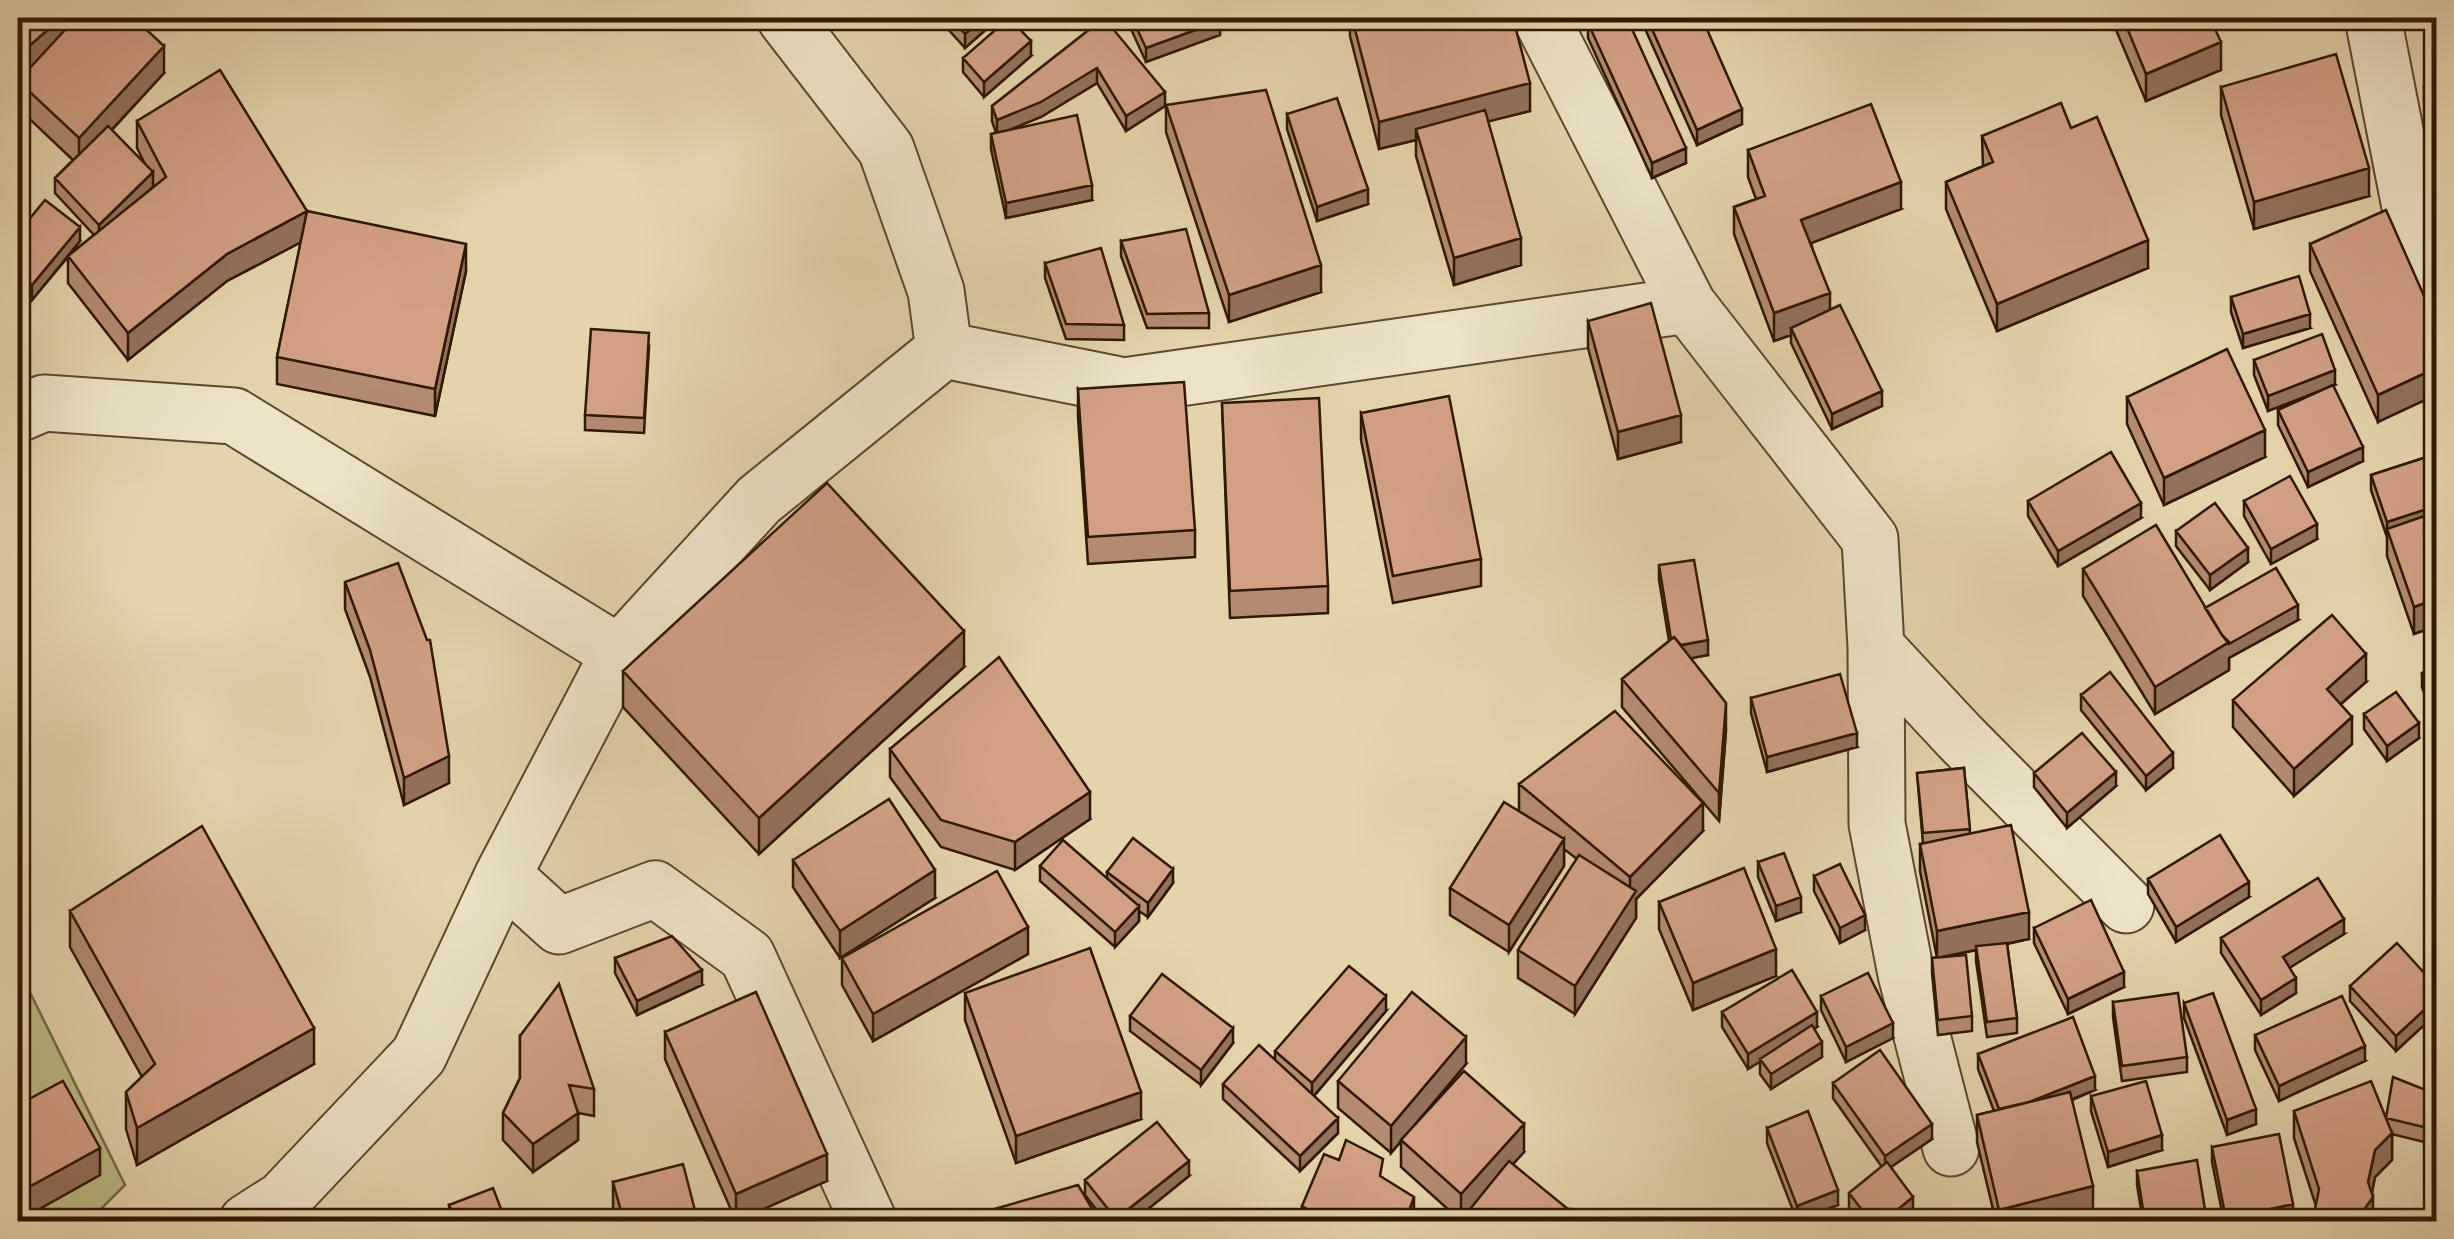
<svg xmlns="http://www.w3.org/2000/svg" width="2454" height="1239" font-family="'Libre Bodoni',serif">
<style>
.green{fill:#bbbb84;stroke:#746a44;stroke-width:2.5}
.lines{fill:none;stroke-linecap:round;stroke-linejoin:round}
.minor-casing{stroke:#5c482d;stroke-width:59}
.minor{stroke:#ede3c9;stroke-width:55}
.wall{fill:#b58a73;stroke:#2e1903;stroke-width:2.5}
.shaded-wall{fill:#94705e;stroke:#2e1903;stroke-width:2.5}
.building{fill:#d3a086;stroke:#2e1903;stroke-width:2.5}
</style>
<rect width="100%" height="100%" fill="#e4d4ac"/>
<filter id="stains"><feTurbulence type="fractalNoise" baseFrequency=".002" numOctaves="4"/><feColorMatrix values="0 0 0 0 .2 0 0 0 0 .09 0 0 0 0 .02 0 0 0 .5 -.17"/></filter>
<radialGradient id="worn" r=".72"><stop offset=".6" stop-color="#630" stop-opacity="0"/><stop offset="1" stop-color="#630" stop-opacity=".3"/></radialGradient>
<path class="green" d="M18 968 125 1185 89 1221H18Z"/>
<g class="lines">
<defs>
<path id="minor" d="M1541 18 1688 305
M2373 18 2411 212 2436 292
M944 350 1124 386 1688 305 1870 539 1876 647 1877 824 1906 974 1951 1148
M18 414 44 403 234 416 619 653
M1876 647 1959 736 2126 905
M503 875 559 926 655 889 747 956 869 1222
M247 1222 283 1199 419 1055 503 875 619 653 759 500 944 350 936 291 886 149 785 18"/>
</defs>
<use href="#minor" class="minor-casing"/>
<use href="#minor" class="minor"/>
</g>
<path class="wall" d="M18 18 164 73 112 130 145 164 137 148V121L307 211 466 271 435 416 277 384V357L301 242 227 281 128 360 68 283V257L32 300 18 289V233L80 241 70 254 94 235 55 193V178L73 160 18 108Z
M938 18H999L965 48Z
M1057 18H1080L1067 29Z
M1104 18 1165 106 1126 131 1097 83 1041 117 1006 131 1092 200 1006 218 991 149V134L996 133 992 121V106Z
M1126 18H1219L1220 35 1146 62Z
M1350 18H1513L1530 111 1488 121 1521 265 1454 285 1416 156V140L1379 149 1350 36Z
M1642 18H1702L1742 124 1697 145 1642 22Z
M2111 18H2210L2221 70 2146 101Z
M1588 23 1686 163 1652 178 1588 38Z
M1031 56 984 97 963 72V58Z
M2436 83V146L2424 102V87Z
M2221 87 2369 196 2254 229 2221 115Z
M1166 105 1321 292 1229 322 1166 132Z
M1287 114 1368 204 1317 221 1287 129Z
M2071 128 2148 268 1997 331 1946 209V182L1983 166 1982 136Z
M1748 150 1901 209 1811 243 1830 310 1882 406 1832 429 1791 343V335L1774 341 1734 234V207L1756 199 1748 177Z
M1121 241 1209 313V328H1147L1121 256Z
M2310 244 2436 323 2378 422 2310 271Z
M1045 263 1124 325V340L1066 339 1045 278Z
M2231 297 2310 328 2243 348 2231 312Z
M1588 321 1681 442 1618 459 1588 348Z
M649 347 644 433 585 430V415Z
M2254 360 2335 385 2333 386 2363 461 2308 487 2278 425V410L2319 391 2268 411 2254 375Z
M1078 389 1195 530V557L1088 564 1078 417Z
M2127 397 2265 457 2164 505 2127 424Z
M1222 403 1328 586V613L1230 618Z
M1361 413 1481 559V586L1393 603 1361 440Z
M2436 454V626L2414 634 2387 556V537L2371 490V475Z
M2028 501 2141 518 2058 566 2028 516Z
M2244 501 2317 539 2271 564 2244 516Z
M2176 531 2248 562 2210 590 2176 546Z
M1659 565 1708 655 1691 658 1726 730 1719 821 1622 707V679L1669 641 1659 580Z
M2083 569 2205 608 2298 620 2229 658V670L2155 714 2083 596Z
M345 582 449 783 404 805 370 677 345 609Z
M964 667 759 854 623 707V671Z
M2436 667V726L2422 687V673Z
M2366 682 2341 704 2352 744 2294 796 2233 727V700Z
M2081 695 2173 768 2146 790 2081 710Z
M1751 698 1857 747 1767 772 1751 713Z
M2364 714 2419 738 2387 761 2364 729Z
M2436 740V831L2426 770V743Z
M890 749 1090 819 1015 870 941 847 890 777Z
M1964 768 1970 833 2029 939 2007 944 2017 1018V1033L1987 1037 1976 961V950L1945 957 1972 1016V1031L1938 1035 1932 973V958H1937L1920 871V844H1923L1917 773Z
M2034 773 2116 786 2067 828 2034 787Z
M1519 784 1703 831 1636 899V918L1575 1014 1518 978V950L1577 859 1564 849V866L1509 952 1450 915V888L1519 811Z
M793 860 935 898 840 958 793 887Z
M1758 862 1801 912 1776 921 1758 877Z
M1040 866 1107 878V872L1173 883 1148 917 1139 911V921L1115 947 1040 881Z
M1814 876 1865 930 1840 943 1814 891Z
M2148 879 2249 897 2176 942 2148 894Z
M1659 902 1776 976 1693 1010 1659 929Z
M70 911 314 1064 137 1165 126 1129V1092L142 1077 70 947Z
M2034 928 2124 987 2068 1014 2034 943Z
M2344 934 2289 967 2296 993 2261 1015 2221 953V938Z
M1028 954 873 1041 842 985V958Z
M615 958 702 985 637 1015 615 973Z
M2350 986H2436V1014L2396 1051 2350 1001Z
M965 993 1141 1119 1016 1163 965 1020Z
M1821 996 1893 1038 1846 1062 1821 1010Z
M2113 1002 2187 1057V1072L2122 1081 2113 1017Z
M2184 1003 2256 1124 2227 1135 2184 1018Z
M1386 1011 1314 1096 1338 1133 1300 1171 1223 1099V1084L1275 1061V1051Z
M1722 1012 1817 1027 1814 1029 1822 1057 1771 1089 1760 1074V1061L1748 1069 1722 1027Z
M1130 1016 1233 1043 1201 1085 1130 1031Z
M665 1032 827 1181 736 1221 665 1059Z
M2255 1035 2365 1061 2279 1101 2255 1050Z
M520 1036 594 1089V1116L578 1113V1140L533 1172 503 1140V1113L520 1078Z
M1978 1054 2095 1090 2072 1100 2093 1214 2061 1222H1996L1977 1142V1115L1994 1111 1978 1069Z
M1466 1064 1412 1128 1524 1152 1513 1164 1569 1222H1466V1216L1461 1221 1401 1167V1141L1391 1153 1338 1108V1081Z
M1833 1083 1932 1139 1891 1167 1913 1212 1901 1222H1859L1849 1208V1193L1882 1167 1833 1098Z
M2436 1094V1145L2392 1134V1160L2375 1177 2372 1192 2373 1222H2314L2316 1206 2294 1138V1111L2386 1119Z
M2091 1096 2162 1150 2108 1167 2091 1111Z
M1767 1128 1838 1205 1797 1221 1767 1143Z
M2212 1147 2293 1219 2282 1222H2224L2212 1162Z
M2137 1171 2207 1222H2143L2137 1185Z
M1189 1176 1132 1222H1106L1085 1195V1180Z
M1383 1178 1414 1222H1302V1206Z
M613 1182 698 1222H616L613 1210Z
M449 1205 506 1222H450Z"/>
<path class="shaded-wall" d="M61 18H93L18 81V56Z
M983 18H999L965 48V34Z
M1067 18H1080L1067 29Z
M1220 21V35L1146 62V48Z
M1031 41V56L984 97V82Z
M2221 42V70L2146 101V74Z
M164 46V73L79 165V138Z
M1097 68V83L1041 117 997 135V120Z
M1530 83V111L1419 139 1416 129V140L1379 149V122Z
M1165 92V106L1126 131V116Z
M1742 109V124L1697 145V130Z
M1686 148V163L1652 178V163Z
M2369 168V196L2254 229V202Z
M153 172V187L99 240V225Z
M1901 182V209L1801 247V220Z
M1092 185V200L1006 218V203Z
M1368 189V204L1317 221V207Z
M307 211V239L227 281 128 360V333L227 254Z
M80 227V241L32 300V285Z
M1521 238V265L1454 285V258Z
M2148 240V268L1997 331V304Z
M466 244V271L435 416V389Z
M1321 265V292L1229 322V295Z
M1830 293V320L1791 328V335L1774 341V313Z
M2310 314V328L2243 348V334Z
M2436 368V395L2378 422V395Z
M2335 370V385L2268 411V396Z
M1882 391V406L1832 429V414Z
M1681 415V442L1618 459V432Z
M2265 430V457L2164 505V478Z
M2363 447V461L2308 487V472Z
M2141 503V518L2058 566V551Z
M2436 506V520L2387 529V537V522Z
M2317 524V539L2271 564V549Z
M2248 548V562L2210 590V575Z
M2436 599V626L2414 634V607Z
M2298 605V620L2229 658V670L2155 714V687L2229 642Z
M964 631V667L759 854V818Z
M1708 640V655L1672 662V647Z
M2366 654V682L2327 716V689Z
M1726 703V730L1719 821V793Z
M2352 717V744L2294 796V769Z
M2419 723V738L2387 761V746Z
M1857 733V747L1767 772V757Z
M2173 753V768L2146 790V776Z
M449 756V783L404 805V778Z
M2116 772V786L2067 828V813Z
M1090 792V819L1015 870V842Z
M1703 803V831L1636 899V918L1575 1014V986L1630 899V877Z
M1564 839V866L1509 952V925Z
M1173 869V883L1148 917V903Z
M935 870V898L840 958V931Z
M2249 882V897L2176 942V927Z
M1801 897V912L1776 921V906Z
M1139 906V921L1115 947V932Z
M2029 912V939L1937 958V931Z
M1865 915V930L1840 943V928Z
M2344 919V934L2283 972V957Z
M1028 927V954L873 1041V1014Z
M1776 949V976L1693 1010V983Z
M702 970V985L637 1015V1001Z
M2124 972V987L2068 1014V999Z
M2296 978V993L2261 1015V1000Z
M1386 996V1011L1312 1098V1083Z
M2436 999V1014L2396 1051V1036Z
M1817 1012V1027L1748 1069V1054Z
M1893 1023V1038L1846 1062V1047Z
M314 1028V1064L137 1165V1128Z
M1233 1028V1043L1201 1085V1070Z
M1466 1037V1064L1391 1153V1126Z
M1822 1042V1057L1771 1089V1074Z
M2365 1046V1061L2279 1101V1086Z
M2095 1076V1090L2000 1128V1113Z
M1141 1092V1119L1016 1163V1136Z
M2256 1109V1124L2227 1135V1120Z
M578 1113V1140L533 1172V1144Z
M1338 1118V1133L1300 1171V1156Z
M1524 1124V1152L1461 1221V1194Z
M1932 1124V1139L1885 1171V1156Z
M2392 1133V1160L2375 1177 2370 1202 2373 1197V1222H2356L2368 1182 2375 1150Z
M2162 1135V1150L2108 1167V1152Z
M100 1148V1175L18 1221V1193Z
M827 1154V1181L736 1221V1194Z
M1189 1161V1176L1132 1222H1116V1219Z
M2093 1186V1214L2061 1222H1999V1210Z
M1838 1190V1205L1797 1221V1206Z
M1414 1197V1222H1405Z
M1913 1197V1212L1901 1222H1882Z
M2293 1204V1219L2282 1222H2226V1219Z
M1569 1210V1222H1559Z"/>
<path class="building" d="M18 18H61L18 56Z
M76 18H134L164 46 79 138 18 81Z
M951 18H983L965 34Z
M1009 18 1031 41 984 82 963 58Z
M1104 18 1165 92 1126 116 1097 68 1041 102 997 120 992 106Z
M1132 18H1219L1220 21 1146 48Z
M1352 18H1513L1530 83 1379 122Z
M1600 18H1627L1686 148 1652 163 1588 23Z
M1647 18H1702L1742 109 1697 130Z
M2123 18H2210L2221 42 2146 74Z
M2336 54 2369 168 2254 202 2221 87Z
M220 70 307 211 227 254 128 333 68 256 166 177 137 121Z
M2436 83V132L2424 87Z
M1266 90 1321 265 1229 295 1166 105Z
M1337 98 1368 189 1317 207 1287 114Z
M2061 103 2071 128 2097 117 2148 240 1997 304 1946 182 1993 162 1982 136Z
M1871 104 1901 182 1801 220 1830 293 1774 313 1734 207 1765 196 1748 150Z
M1485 110 1521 238 1454 258 1416 129Z
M1077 115 1092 185 1006 203 991 134Z
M108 126 153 172 99 225 55 178Z
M45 200 80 227 32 285 18 274V233Z
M2386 210 2436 323V368L2378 395 2310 244Z
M307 211 466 244 435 389 277 357Z
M1186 229 1209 313 1147 314 1121 241Z
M1101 248 1124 325 1066 324 1045 263Z
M2299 276 2310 314 2243 334 2231 297Z
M1651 303 1681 415 1618 432 1588 321Z
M1840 305 1882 391 1832 414 1791 328Z
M591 329 649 333 644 418 585 415Z
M2322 334 2335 370 2268 396 2254 360Z
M2227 349 2265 430 2164 478 2127 397Z
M1184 382 1195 530 1088 537 1078 389Z
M2333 385 2363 447 2308 472 2278 410Z
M1449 396 1481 559 1393 576 1361 413Z
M1319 398 1328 586 1230 591 1222 403Z
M2111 452 2141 503 2058 551 2028 501Z
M2436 454V506L2387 522 2371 475Z
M2290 476 2317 524 2271 549 2244 501Z
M827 483 964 631 759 818 623 671Z
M2215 503 2248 548 2210 575 2176 531Z
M2436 512V599L2414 607 2387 529Z
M2156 525 2222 635 2229 642 2155 687 2083 569Z
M1694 560 1708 640 1681 645 1674 637 1671 639 1659 565Z
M398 563 427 640H430L449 756 404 778 370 650 345 582Z
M2276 568 2298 605 2229 644 2222 635 2205 608Z
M2332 615 2366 654 2327 689 2352 717 2294 769 2233 700Z
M1674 637 1726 703 1719 793 1622 679Z
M999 657 1090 792 1015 842 941 820 890 749Z
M2436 667V711L2422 673Z
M2110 672 2173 753 2146 776 2081 695Z
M1840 674 1857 733 1767 757 1751 698Z
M2396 692 2419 723 2387 746 2364 714Z
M1615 711 1703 803 1630 877 1519 784Z
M2082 733 2116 772 2067 813 2034 773Z
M2436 740V803L2426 743Z
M1964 768 1970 829 1923 833 1917 773Z
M889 799 935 870 840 931 793 860Z
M1504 802 1564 839 1509 925 1450 888Z
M2011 825 2029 912 1937 931 1920 844Z
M202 826 314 1028 137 1128 126 1092 155 1064 70 911Z
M2220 835 2249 882 2176 927 2148 879Z
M1133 838 1173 869 1148 903 1107 872Z
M1063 840 1139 906 1115 932 1040 866Z
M1784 853 1801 897 1776 906 1758 862Z
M1579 855 1636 891 1575 986 1518 950Z
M1840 864 1865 915 1840 928 1814 876Z
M1744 868 1776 949 1693 983 1659 902Z
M997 871 1028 927 873 1014 842 958Z
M2318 878 2344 919 2283 957 2296 978 2261 1000 2221 938Z
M2091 900 2124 972 2068 999 2034 928Z
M672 936 702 970 637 1001 615 958Z
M2007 943 2017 1018 1987 1022 1976 946Z
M2397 943 2436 986V999L2396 1036 2350 986Z
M1090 948 1141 1092 1016 1136 965 993Z
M1966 955 1972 1016 1938 1020 1932 958Z
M1349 966 1386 996 1312 1083 1275 1051Z
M1792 970 1817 1012 1748 1054 1722 1012Z
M1868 973 1893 1023 1846 1047 1821 996Z
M1162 974 1233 1028 1201 1070 1130 1016Z
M559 984 594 1089 569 1085 578 1113 533 1144 503 1113 520 1078V1036Z
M756 992 827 1154 736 1194 665 1032Z
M1412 992 1466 1037 1391 1126 1338 1081Z
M2178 993 2187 1057 2122 1066 2113 1002Z
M2213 993 2256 1109 2227 1120 2184 1003Z
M2342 996 2365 1046 2279 1086 2255 1035Z
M2073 1017 2095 1076 2029 1102 1999 1109 1978 1054Z
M1812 1025 1822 1042 1771 1074 1760 1059Z
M1259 1045 1338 1118 1300 1156 1223 1084Z
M1880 1050 1932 1124 1885 1156 1833 1083Z
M1464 1071 1524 1124 1461 1194 1401 1140Z
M2393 1077 2436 1094V1130L2386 1118Z
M63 1081 100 1148 18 1193V1105Z
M2146 1081 2162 1135 2108 1152 2091 1096Z
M2371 1081 2392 1133 2375 1150 2368 1182 2373 1197 2356 1221 2314 1214 2319 1189 2294 1111Z
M2070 1092 2093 1186 1999 1210 1977 1115Z
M1808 1111 1838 1190 1797 1206 1767 1128Z
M1157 1122 1189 1161 1116 1219 1085 1180Z
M2279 1134 2293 1204 2226 1219 2212 1147Z
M1346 1140 1383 1159 1380 1176 1414 1197 1405 1222H1315L1318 1216 1302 1206 1324 1154 1339 1160Z
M2197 1160 2207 1222H2145L2137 1171Z
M1509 1161 1569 1210 1559 1222H1475L1466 1214Z
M1887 1162 1913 1197 1882 1222H1871L1849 1193Z
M683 1164 698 1222H624L613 1182Z
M1078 1185 1100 1222H971L970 1216Z
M493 1188 506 1222H456L449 1205Z
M854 1213 857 1222H825Z
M1619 1214 1627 1222H1610Z
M2380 1215 2413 1222H2379Z"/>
<rect width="2454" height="1239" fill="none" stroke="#e4d4ac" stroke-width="60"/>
<rect x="20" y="20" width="2414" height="1199" fill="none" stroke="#2e1903" stroke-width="5"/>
<rect x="30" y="30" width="2394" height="1179" fill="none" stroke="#2e1903" stroke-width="2.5"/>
<rect width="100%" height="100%" filter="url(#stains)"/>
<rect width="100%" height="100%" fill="url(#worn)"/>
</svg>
